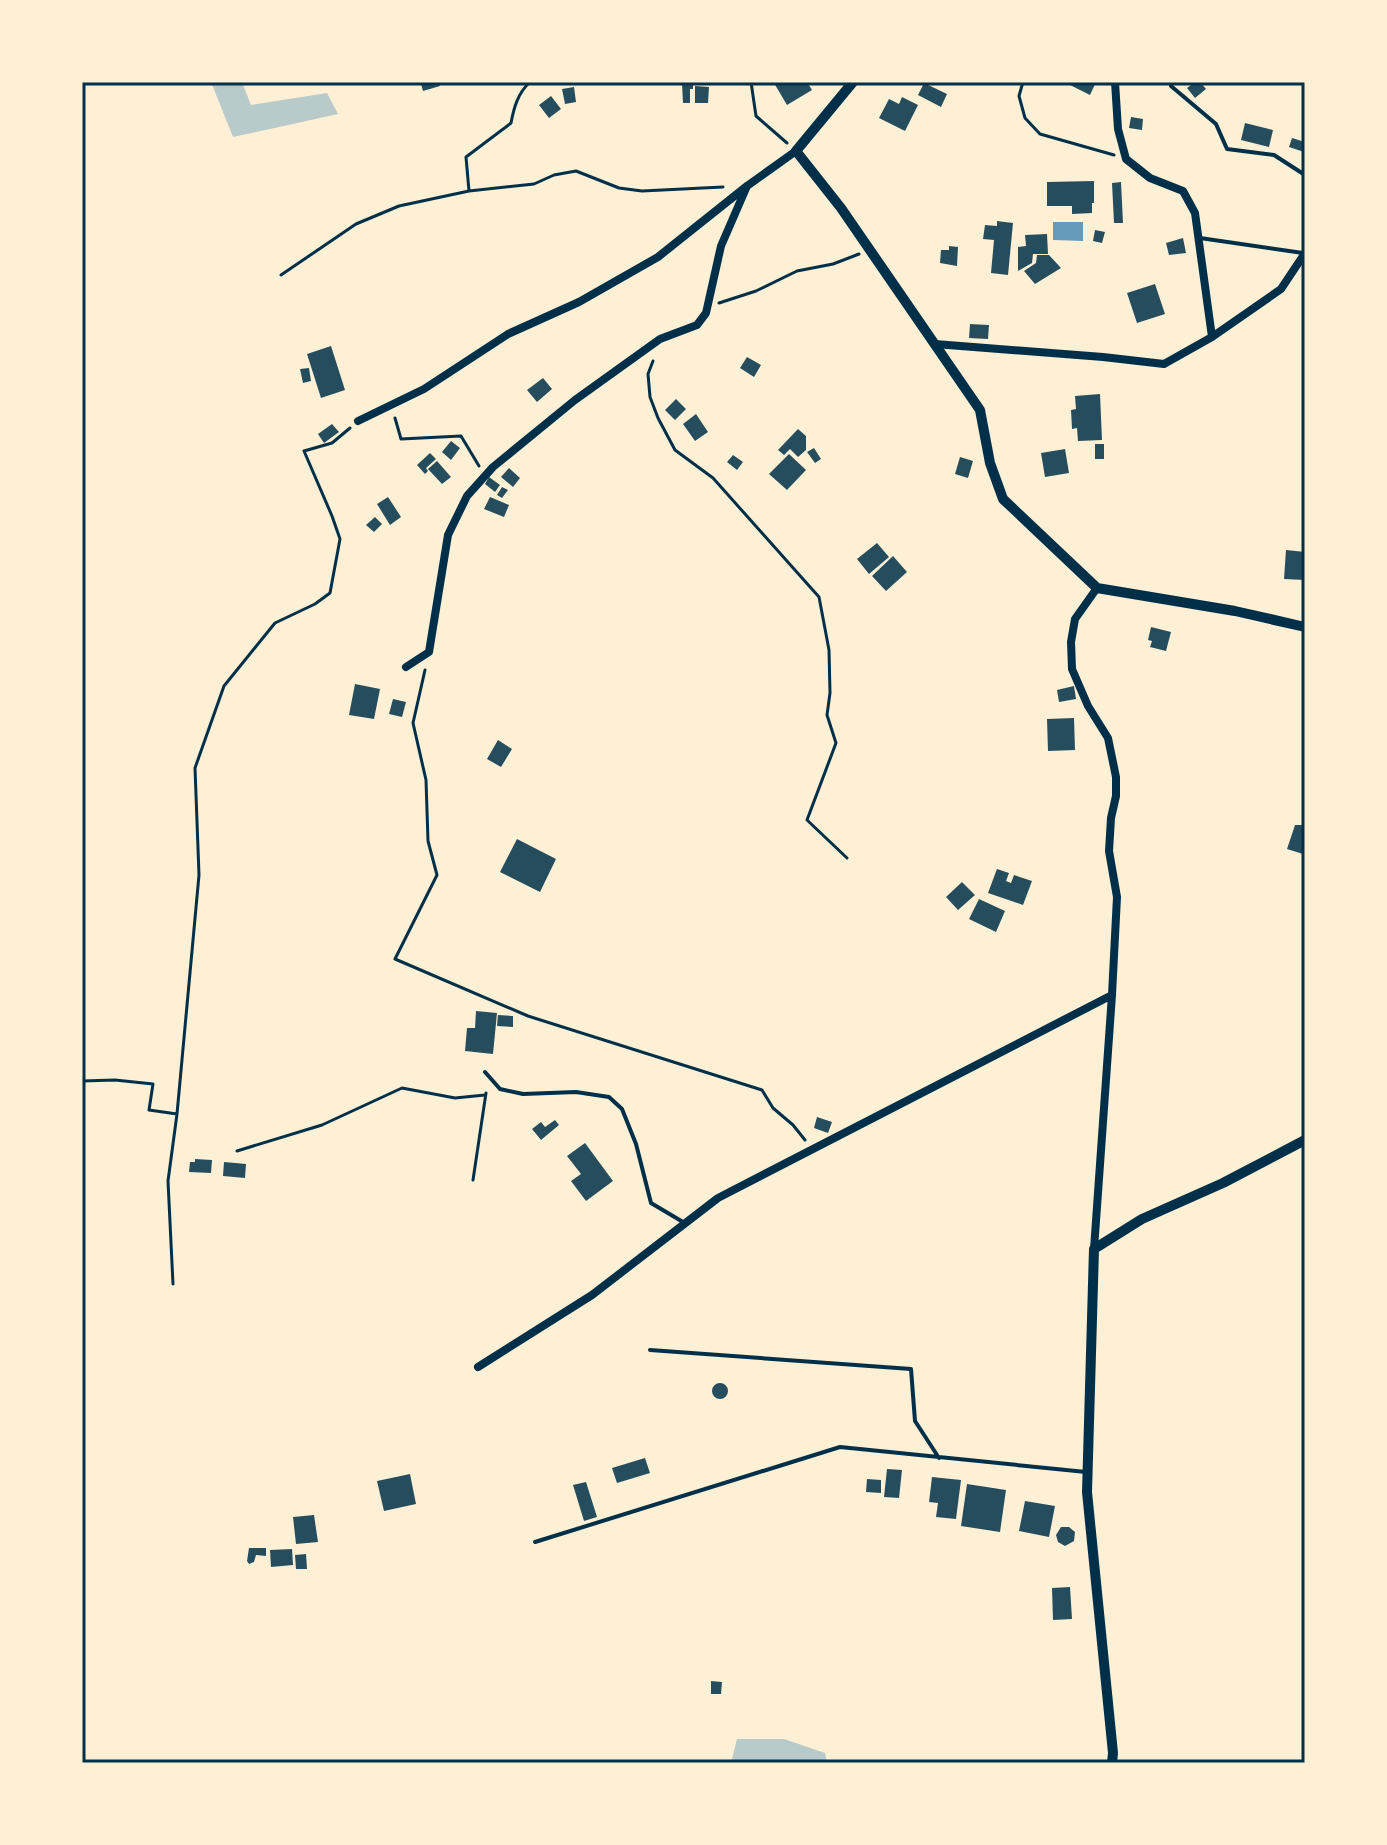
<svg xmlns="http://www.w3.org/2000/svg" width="1387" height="1845" font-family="'Fira Sans',sans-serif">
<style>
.green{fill:#b9caca}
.water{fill:#669bbc}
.building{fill:#264d5e}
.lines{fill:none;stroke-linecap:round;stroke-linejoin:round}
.path{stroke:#003049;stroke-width:3}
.service{stroke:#003049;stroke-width:4}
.minor{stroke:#003049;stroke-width:8}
.tertiary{stroke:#003049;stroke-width:10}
.neatline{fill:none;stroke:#003049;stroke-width:3}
</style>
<rect width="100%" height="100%" fill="#fdf0d5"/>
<path class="green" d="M211 82H242L251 105 327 93 338 114 233 137Z
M737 1739H784L825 1753 827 1763H731Z"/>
<path class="water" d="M1053 222H1083V241L1053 240Z"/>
<path class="building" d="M427 82H438L440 86 423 91 421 84Z
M776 82H807L812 90 787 105 774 83Z
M1064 82H1096L1090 95Z
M1195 82H1200L1206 89 1195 98 1187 88Z
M924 83 947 94 941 107 918 95Z
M682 84H693V89H690V103H683Z
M695 86 709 87 708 103H695Z
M574 87 576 102 565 104 562 89Z
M551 96 561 109 549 118 539 105Z
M902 97 918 105 905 131 879 118 889 99 899 104Z
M1131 117 1143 119 1142 130 1129 128Z
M1245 123 1273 130 1269 147 1241 140Z
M1292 138 1305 142 1304 152 1289 147Z
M1094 181V203H1092V213L1072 214V206H1047V182Z
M1121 182 1123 223H1114L1112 183Z
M997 221 1013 223 1008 275 991 273 994 240 983 239 985 225 997 226Z
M1095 230 1105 232 1102 243 1093 241Z
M1047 234 1048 254H1033L1032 263 1018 271V247L1026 246 1025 235Z
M1183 238 1186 253 1169 255 1166 243Z
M949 246 958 247 957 266 940 263 941 250H949Z
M1037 255H1049L1061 268 1035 284 1024 271 1036 263Z
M1155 284 1165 314 1137 323 1127 293Z
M970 324 989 325 988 339 969 338Z
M331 346 345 390 321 398 307 354Z
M747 357 761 365 754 377 740 368Z
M309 368 311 381 303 383 300 369Z
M543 378 552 389 537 402 527 390Z
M1100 394 1102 440 1078 441 1077 428 1072 429 1071 410 1076 409 1075 396Z
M676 399 686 409 675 420 665 410Z
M696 414 708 432 695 441 683 424Z
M332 424 339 432 324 443 318 434Z
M798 429 806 436V450L798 457 790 449 784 455 778 450Z
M451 441 460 448 451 460 442 452Z
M1095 444H1104V459H1095Z
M814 448 821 459 815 463 807 452Z
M1065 449 1069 473 1045 477 1041 453Z
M430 453 436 459 426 468 428 471 425 474 417 465Z
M789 454 806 470 787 490 769 474Z
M733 455 743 462 737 470 727 462Z
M960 457 973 461 968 478 955 474Z
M437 461 451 477 442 484 428 469Z
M509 468 520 478 513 487 501 477Z
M489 477 500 485 495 492 485 484Z
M502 487 508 490 502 498 497 495Z
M388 497 401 517 390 525 377 504Z
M490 497 509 505 504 517 484 509Z
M375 517 382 524 374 532 366 525Z
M877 543 889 557 869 574 857 559Z
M1286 550 1305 552V580L1284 579Z
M893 556 907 572 886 591 872 576Z
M1151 627 1171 632 1166 651 1150 647 1152 641 1148 640Z
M355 684 380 689 374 719 349 715Z
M1074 686 1076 699 1059 702 1057 690Z
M393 699 406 702 402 717 389 714Z
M1074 718 1075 750 1048 751 1047 719Z
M498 740 512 749 501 767 487 759Z
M1295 825H1305V847L1303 854 1287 849Z
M517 839 556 859 540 892 500 872Z
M997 869 1009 873 1006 881 1011 883 1014 875 1032 881 1023 905 988 893Z
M962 882 975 895 958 910 946 897Z
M979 899 1005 911 996 932 969 919Z
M476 1011 497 1013 493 1054 465 1051 467 1028H475Z
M498 1015 513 1016V1027L497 1026Z
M817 1117 832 1122 828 1133 814 1128Z
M555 1120 559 1125 541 1140 532 1129 541 1122 545 1127Z
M585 1143 613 1181 586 1201 571 1181 581 1174 567 1156Z
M195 1159 212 1160 211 1173 189 1172 190 1162H195Z
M224 1162 246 1164 245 1178 223 1176Z
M712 1391a8 8 0 1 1 16 0a8 8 0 1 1-16 0Z
M645 1458 650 1473 617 1483 612 1468Z
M887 1469 902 1470 899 1498 884 1497Z
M410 1474 416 1504 384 1511 377 1481Z
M932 1477 961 1480 956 1519 936 1517 938 1503 929 1502Z
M867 1479 881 1480V1493L866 1492Z
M586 1482 597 1517 584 1521 573 1485Z
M967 1484 1006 1490 1000 1532 961 1526Z
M1025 1501 1055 1506 1049 1537 1019 1531Z
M314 1515 318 1542 296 1544 293 1517Z
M1061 1527H1069L1075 1532 1074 1541 1065 1546 1058 1542 1056 1535Z
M249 1548H266V1556L256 1555 254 1562 249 1564 247 1561Z
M292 1549 293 1565 271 1567 270 1550Z
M306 1554 307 1569H296L295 1555Z
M1070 1587 1072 1619 1053 1620 1052 1588Z
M711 1681 722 1682 721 1694H711Z"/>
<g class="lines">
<path class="path" d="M751 82 756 116 787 143
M1023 82 1019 96 1025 118 1040 134 1114 155
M469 191 466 157 511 123C514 107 518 93 530 82
M281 275 356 224 399 206 469 191 534 184 554 175 576 171 619 188 642 191 723 187
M719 303 756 291 797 271 833 264 859 254
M653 361 648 374 650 397 658 418 675 450 713 478 819 597 829 650 830 693 827 715 836 743 807 820 847 858
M395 418 401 439 461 436 479 466
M425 670 413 723 426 780 428 841 437 875 395 959 528 1016 762 1090 773 1108 793 1125 805 1140
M82 1081 115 1080 153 1084 149 1110 177 1114 168 1181 173 1284
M177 1114 199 875 195 768 224 686 275 623 315 604 330 593 340 539 332 516 304 451 332 443 350 428
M237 1151 322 1125 402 1088 455 1098 485 1095
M473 1180 486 1093"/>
<path class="service" d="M1171 86 1216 124 1227 149 1274 155 1305 175
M1200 238 1303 253
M485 1072 500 1089 523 1094 576 1092 609 1097 622 1109 636 1144 651 1203 683 1222
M650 1350 911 1369 915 1421 939 1458
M535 1542 840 1447 1086 1472"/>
<path class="minor" d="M1115 82 1118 129 1126 159 1150 178 1183 191 1195 213 1212 337
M935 344 1103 357 1164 364 1212 337 1281 289 1305 253
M358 421 424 389 508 334 579 302 658 257 747 186 796 151
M406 667 429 652 448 535 467 496 493 467 575 400 660 339 697 325 706 313 721 246 747 186
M1094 1249 1112 995 1117 897 1109 851 1111 818 1116 796V777L1108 738 1088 706 1072 669 1071 642 1075 619 1097 588
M478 1367 592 1295 718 1198 1112 995"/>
<path class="tertiary" d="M853 82 796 151 841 208 980 410 990 463 1003 499 1097 588 1235 611 1305 627
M1112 1763 1113 1753 1087 1492 1094 1249 1142 1219 1223 1183 1305 1140"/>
</g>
<rect width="1387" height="1845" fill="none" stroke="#fdf0d5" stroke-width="168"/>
<rect x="84" y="84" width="1219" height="1677" class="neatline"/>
</svg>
